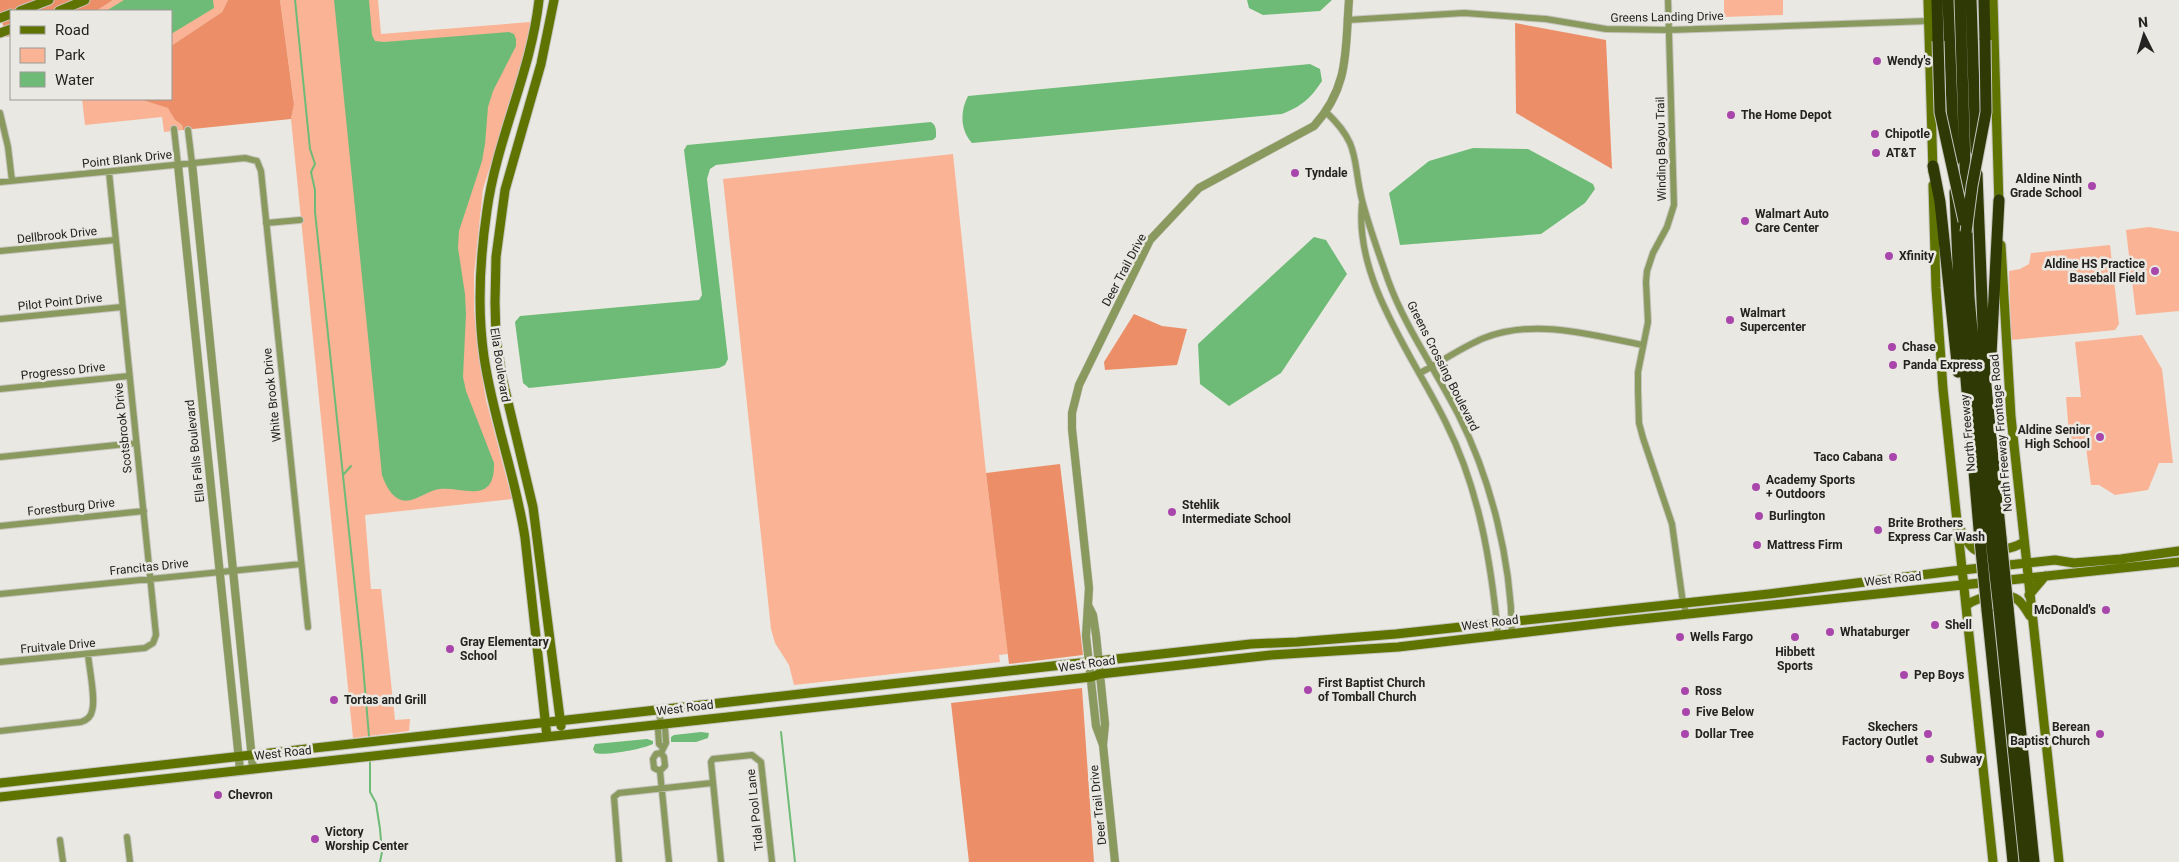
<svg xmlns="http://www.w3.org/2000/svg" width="2179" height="862" font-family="Roboto,sans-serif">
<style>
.green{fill:#fab395}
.forest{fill:#ec8f68}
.water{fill:#6ebb77}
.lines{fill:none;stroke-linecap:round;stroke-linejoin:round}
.stream{stroke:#6ebb77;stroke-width:2}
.minor-casing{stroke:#c6c5bf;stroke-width:8}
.tertiary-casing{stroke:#c6c5bf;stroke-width:9}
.secondary-casing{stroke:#c6c5bf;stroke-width:11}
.motorway-casing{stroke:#c6c5bf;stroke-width:13}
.minor{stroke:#8a9a5f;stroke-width:6}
.tertiary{stroke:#8a9a5f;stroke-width:8}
.secondary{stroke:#5e7300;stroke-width:9}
.motorway{stroke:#2f3905;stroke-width:11}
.motorway-bridge-casing{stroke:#c6c5bf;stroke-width:13;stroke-linecap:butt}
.motorway-bridge{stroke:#2f3905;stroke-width:11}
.poi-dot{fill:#a946ac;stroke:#eae8e2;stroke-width:2}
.labels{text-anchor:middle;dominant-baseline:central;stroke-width:5;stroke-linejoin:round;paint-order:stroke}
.street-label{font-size:12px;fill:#242321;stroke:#eae8e2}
.poi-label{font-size:12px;font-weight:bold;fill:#242321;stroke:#eae8e2;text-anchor:start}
</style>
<rect width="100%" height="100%" fill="#eae8e2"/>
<path class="green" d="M113 0H228L222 12 171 46V11H96Z
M280 0H378L381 34 531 22 521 67 483 189 474 274V310L478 352 486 400 512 499 365 515 371 589H381L395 720 410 719 409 731 353 738 291 119 294 103Z
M1724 0H1783V15L1724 17Z
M82 99H139L169 108 175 120 182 125 183 130 164 132 162 117 85 125Z
M953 154 986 473 1008 654 999 655 1000 662 794 685 789 665 775 643 771 629 723 179Z
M2149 227 2179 232V311L2136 315 2126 230Z
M2110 245 2119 324 2115 330 2011 340 2009 271 2020 269 2029 264 2031 253Z
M2142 335 2162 369 2173 463H2159L2148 490 2115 495 2099 485H2091L2086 447H2070L2066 397H2081L2075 342Z"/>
<path class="forest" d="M0 0H113L96 11H11V36L7 37 0 16Z
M228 0H280L294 104 291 119 183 130 182 125 175 120 168 108 139 99H171V46L222 12Z
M1515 23 1606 40 1612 169 1516 113Z
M1134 314 1162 326 1187 329 1177 365 1105 370 1104 362Z
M1060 464 1083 655 1009 664 986 473Z
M1082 688 1094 862H969L951 703Z"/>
<path class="water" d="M124 0H213L214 8 171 34V11H106Z
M334 0H369L372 35 375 41 384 42 509 32 514 34 516 39V46L493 91 488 107 485 144 482 161 459 231 458 248 465 294 466 314 463 377 466 391 494 463C495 505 464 487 440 489 431 490 423 496 414 499 396 506 387 489 382 475Z
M1247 0H1332L1320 11 1263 15 1249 8Z
M1310 64 1320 69 1322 81C1310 99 1302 106 1282 114L972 143C960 130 960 111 968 96Z
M931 122C937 126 936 131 936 137L933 140 716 165 710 169 707 179 728 359 725 365 719 368 529 388 523 383 515 322 520 316 699 300 702 295 684 150 687 145Z
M1473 148 1528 149 1593 184 1595 189 1585 203 1541 234 1400 245 1389 193 1429 161Z
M1314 237 1326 240 1347 274 1281 373 1229 406 1200 384 1198 344Z
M701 732 709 733 708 738 696 742H671V737L674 735Z
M647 739 653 741V744C643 749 606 756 595 753L593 749 595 744Z"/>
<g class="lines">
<path class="stream" d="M295 0 310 149 315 164 311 172 315 190V212L362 654 369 736
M343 475 351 466
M781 732 795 862
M370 762V792L376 803 380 829 382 852 380 862"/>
<defs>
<path id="minor" d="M1668 0 1674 205 1667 227 1653 253 1647 271 1646 282 1648 322 1638 372V391L1639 423 1643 438 1672 524 1683 603 1687 615
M1347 20 1464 13 1546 19 1606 29 1669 30 1928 21
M1326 112C1361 145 1352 159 1362 200 1369 227 1379 254 1388 280 1405 327 1435 369 1458 414 1491 479 1511 560 1512 633
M0 113 8 147 12 181
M174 129 178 165
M188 130 192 163
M0 182 245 158 257 161 261 171 308 627
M1362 204C1354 280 1414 357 1446 423 1479 489 1491 561 1498 635
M266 223 300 220
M0 251 115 240
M0 319 122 307
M1420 373C1441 362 1462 347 1484 338 1536 318 1591 335 1643 345
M0 389 129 376
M0 457 136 443
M0 526 144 511
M0 594 301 564
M0 662 145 648 153 643 156 635 109 172
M659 709 661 725 665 728 666 743 661 753 656 754 653 759 654 768 660 771
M661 725 658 729 659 744 663 748
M0 731 81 722C87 720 91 717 92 711 96 699 89 668 88 654
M660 771 669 862
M660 771 665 766 664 757 661 753
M127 837 130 862
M60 840 63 862
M619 862 614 797 619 793 712 783
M721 862 711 762 713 759 752 755 761 762 772 862"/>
<path id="tertiary" d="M192 163 253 769
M178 165 240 770
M1088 605 1093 615 1096 635 1105 724 1103 745 1115 862
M1103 745 1096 726 1086 636 1089 588 1072 429V413L1079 385 1150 240 1199 188 1314 126C1350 86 1345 50 1349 0"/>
<path id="secondary" d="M539 0C531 72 497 138 487 210 480 258 477 309 484 357 493 419 516 477 525 538L547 737
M554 0 541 64 505 190 496 257 495 303 496 338 502 377 533 507 561 726
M1928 0 1933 172
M1993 0 1999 205
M20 11 49 0
M59 11 85 0
M0 18 11 14
M0 33 11 29
M1933 185 1936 288 1943 389 1993 862
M2001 245 2011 417 2059 862
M1960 529C1964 535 1967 544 1974 549 1983 556 2015 548 2024 542
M2029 595 2045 576
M1967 605C1977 597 2006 591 2018 600 2023 604 2027 611 2030 616
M0 783 1251 644 1297 642 1396 634 1769 594 1953 571 2055 560 2074 563 2121 559 2179 551
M0 797 1091 677 1100 674 1271 655 1398 647 1613 622 2179 562"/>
<path id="motorway" d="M1937 0 1938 41
M1948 0 1954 161
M1960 0 1969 297 1991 539
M1971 0 1976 151
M1984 0 1985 40
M1933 166 1940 202 1958 372
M1977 174 1985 376 2001 538
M1955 192 1960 310 1980 540
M1991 355 1999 200
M2008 608 2034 862
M1999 609 2025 862
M1987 610 2013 862"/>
</defs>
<use href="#minor" class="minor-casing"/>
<use href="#tertiary" class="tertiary-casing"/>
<use href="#secondary" class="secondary-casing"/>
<use href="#motorway" class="motorway-casing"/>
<use href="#minor" class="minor"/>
<use href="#tertiary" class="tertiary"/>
<use href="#secondary" class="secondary"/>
<use href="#motorway" class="motorway"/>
<defs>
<path id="motorway-bridge" d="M1938 41 1940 112 1964 221
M1966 232 1972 186 1986 112 1985 40
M2001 538 2008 608
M1991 539 1999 609
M1980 540 1987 610"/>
</defs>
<use href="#motorway-bridge" class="motorway-bridge-casing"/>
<use href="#motorway-bridge" class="motorway-bridge"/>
</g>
<g class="poi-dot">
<circle cx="1877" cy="61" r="5"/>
<circle cx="1731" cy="115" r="5"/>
<circle cx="1875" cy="134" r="5"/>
<circle cx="1876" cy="153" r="5"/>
<circle cx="1295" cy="173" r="5"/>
<circle cx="2092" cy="186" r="5"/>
<circle cx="1745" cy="221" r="5"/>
<circle cx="1889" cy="256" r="5"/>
<circle cx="2155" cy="271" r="5"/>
<circle cx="1730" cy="320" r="5"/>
<circle cx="1892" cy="347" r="5"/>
<circle cx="1893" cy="365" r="5"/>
<circle cx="2100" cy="437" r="5"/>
<circle cx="1893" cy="457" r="5"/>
<circle cx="1756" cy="487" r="5"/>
<circle cx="1172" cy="512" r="5"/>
<circle cx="1759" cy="516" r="5"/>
<circle cx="1878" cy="530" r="5"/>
<circle cx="1757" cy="545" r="5"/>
<circle cx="2106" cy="610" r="5"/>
<circle cx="1935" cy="625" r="5"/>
<circle cx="1830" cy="632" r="5"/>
<circle cx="1680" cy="637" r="5"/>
<circle cx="1795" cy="637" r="5"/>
<circle cx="450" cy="649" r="5"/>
<circle cx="1904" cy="675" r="5"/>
<circle cx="1308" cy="690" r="5"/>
<circle cx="1685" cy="691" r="5"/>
<circle cx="334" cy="700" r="5"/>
<circle cx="1686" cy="712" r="5"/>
<circle cx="1685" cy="734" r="5"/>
<circle cx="1928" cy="734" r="5"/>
<circle cx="2100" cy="734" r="5"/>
<circle cx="1930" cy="759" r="5"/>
<circle cx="218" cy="795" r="5"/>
<circle cx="315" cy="839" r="5"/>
</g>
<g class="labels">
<g class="street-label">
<text transform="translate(1667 17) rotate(-1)">Greens Landing Drive</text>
<text transform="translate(1661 149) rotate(-91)">Winding Bayou Trail</text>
<text transform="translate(127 159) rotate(-6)">Point Blank Drive</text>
<text transform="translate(57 235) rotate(-6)">Dellbrook Drive</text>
<text transform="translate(1124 270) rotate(-62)">Deer Trail Drive</text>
<text transform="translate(60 302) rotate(-6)">Pilot Point Drive</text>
<text transform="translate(500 365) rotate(81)">Ella Boulevard</text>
<text transform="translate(1443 366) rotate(63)">Greens Crossing Boulevard</text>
<text transform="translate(63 371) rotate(-6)">Progresso Drive</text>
<text transform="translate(272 395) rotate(-96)">White Brook Drive</text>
<text transform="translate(123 428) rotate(-96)">Scotsbrook Drive</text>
<text transform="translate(1968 433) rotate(-95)">North Freeway</text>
<text transform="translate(2001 433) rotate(-95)">North Freeway Frontage Road</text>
<text transform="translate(195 451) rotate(-96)">Ella Falls Boulevard</text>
<text transform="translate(71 507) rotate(-6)">Forestburg Drive</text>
<text transform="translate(149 567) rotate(-6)">Francitas Drive</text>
<text transform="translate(1893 579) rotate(-6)">West Road</text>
<text transform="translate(1490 623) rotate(-7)">West Road</text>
<text transform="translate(58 646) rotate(-5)">Fruitvale Drive</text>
<text transform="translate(1087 664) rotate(-8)">West Road</text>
<text transform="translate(685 708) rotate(-7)">West Road</text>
<text transform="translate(283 753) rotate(-6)">West Road</text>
<text transform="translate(1098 805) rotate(-96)">Deer Trail Drive</text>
<text transform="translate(755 810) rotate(-96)">Tidal Pool Lane</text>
</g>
<g class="poi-label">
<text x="1887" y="61">Wendy's</text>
<text x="1741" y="115">The Home Depot</text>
<text x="1885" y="134">Chipotle</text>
<text x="1886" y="153">AT&amp;T</text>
<text x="1305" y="173">Tyndale</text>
<text x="2082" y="179" text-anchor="end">Aldine Ninth<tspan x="2082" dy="14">Grade School</tspan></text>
<text x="1755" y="214">Walmart Auto<tspan x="1755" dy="14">Care Center</tspan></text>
<text x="1899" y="256">Xfinity</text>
<text x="2145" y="264" text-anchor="end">Aldine HS Practice<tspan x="2145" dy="14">Baseball Field</tspan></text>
<text x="1740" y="313">Walmart<tspan x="1740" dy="14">Supercenter</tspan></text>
<text x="1902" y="347">Chase</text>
<text x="1903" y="365">Panda Express</text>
<text x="2090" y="430" text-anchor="end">Aldine Senior<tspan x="2090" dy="14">High School</tspan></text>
<text x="1883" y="457" text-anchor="end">Taco Cabana</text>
<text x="1766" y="480">Academy Sports<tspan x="1766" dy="14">+ Outdoors</tspan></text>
<text x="1182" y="505">Stehlik<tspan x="1182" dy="14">Intermediate School</tspan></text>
<text x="1769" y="516">Burlington</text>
<text x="1888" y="523">Brite Brothers<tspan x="1888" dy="14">Express Car Wash</tspan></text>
<text x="1767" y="545">Mattress Firm</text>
<text x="2096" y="610" text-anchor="end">McDonald's</text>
<text x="1945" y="625">Shell</text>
<text x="1840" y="632">Whataburger</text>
<text x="1690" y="637">Wells Fargo</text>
<text x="460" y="642">Gray Elementary<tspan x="460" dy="14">School</tspan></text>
<text x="1795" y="652" text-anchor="middle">Hibbett<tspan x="1795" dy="14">Sports</tspan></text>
<text x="1914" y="675">Pep Boys</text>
<text x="1318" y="683">First Baptist Church<tspan x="1318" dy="14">of Tomball Church</tspan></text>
<text x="1695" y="691">Ross</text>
<text x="344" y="700">Tortas and Grill</text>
<text x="1696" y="712">Five Below</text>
<text x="1918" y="727" text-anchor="end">Skechers<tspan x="1918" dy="14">Factory Outlet</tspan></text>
<text x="2090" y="727" text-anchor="end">Berean<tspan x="2090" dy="14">Baptist Church</tspan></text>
<text x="1695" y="734">Dollar Tree</text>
<text x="1940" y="759">Subway</text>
<text x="228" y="795">Chevron</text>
<text x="325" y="832">Victory<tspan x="325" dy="14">Worship Center</tspan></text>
</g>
</g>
<rect x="10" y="10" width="162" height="90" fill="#eae8e2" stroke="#9b9995"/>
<rect x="20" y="26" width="25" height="8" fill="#5e7300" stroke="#9b9995"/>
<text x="55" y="35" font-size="15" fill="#242321">Road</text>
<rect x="20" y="48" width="25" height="15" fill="#fab395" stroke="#9b9995"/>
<text x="55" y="60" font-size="15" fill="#242321">Park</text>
<rect x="20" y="72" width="25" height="15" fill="#6ebb77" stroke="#9b9995"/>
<text x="55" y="85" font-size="15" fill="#242321">Water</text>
<g transform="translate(2144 35) rotate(355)" stroke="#eae8e2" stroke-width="4" paint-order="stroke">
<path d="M0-4L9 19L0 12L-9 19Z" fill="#242321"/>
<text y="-8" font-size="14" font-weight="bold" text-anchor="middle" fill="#242321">N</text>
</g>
</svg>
